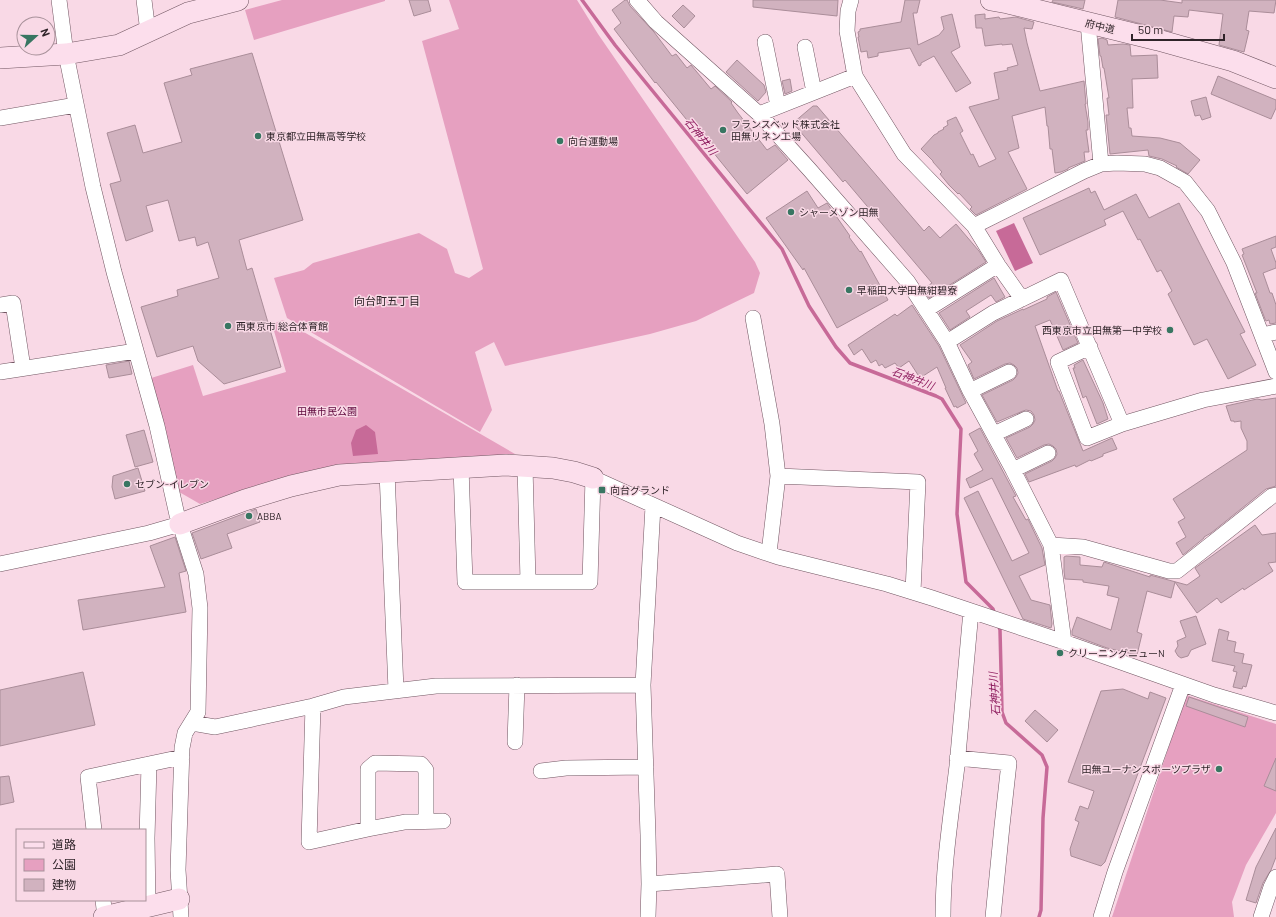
<svg xmlns="http://www.w3.org/2000/svg" width="1276" height="917" font-family="Barlow,'Noto Sans JP',sans-serif">
<style>
.green{fill:#e6a0c0}
.water{fill:#c76a98}
.lines{fill:none;stroke-linecap:round;stroke-linejoin:round}
.stream{stroke:#c76a98;stroke-width:3.5}
.building{fill:#d1b2bf;stroke:#aa8d99}
.street-casing{stroke:#715662;stroke-width:16}
.secondary-casing{stroke:#715662;stroke-width:22}
.street{stroke:#fff;stroke-width:15}
.secondary{stroke:#fcdeec;stroke-width:21}
.poi-dot{fill:#387662;stroke:#f9d9e6;stroke-width:1.5}
.labels{text-anchor:middle;dominant-baseline:central;stroke-width:3;stroke-linejoin:round;paint-order:stroke}
.street-label{font-size:10px;fill:#2f2429;stroke:#f9d9e6}
.poi-label{font-size:10px;fill:#2f2429;stroke:#f9d9e6;text-anchor:start}
.park-label{font-size:10px;fill:#5c043a;stroke:#f9d9e6}
.water-label{font-size:11px;font-style:italic;fill:#902061;stroke:#f9d9e6}
.neighbourhood-label{font-size:11px;fill:#2f2429;stroke:#f9d9e6}
</style>
<rect width="100%" height="100%" fill="#f9d9e6"/>
<path class="green" d="M282 0H385V1L254 40 245 10Z
M449 0H577L598 34 755 262 760 273 754 293 696 321 650 334 505 366 494 342 475 352 492 410 480 432 287 318 274 278 304 270 313 263 419 233 447 249 455 273 469 278 483 269 422 41 459 29Z
M283 320 515 454 341 465 288 477 200 504 174 489 148 379 193 365 203 396 286 372 272 324Z
M1186 695 1276 724V813L1246 865 1232 902 1234 917H1112Z"/>
<path class="water" d="M1014 223 1033 263 1015 271 996 231Z
M366 425 375 432 378 454 353 456 351 443 356 430Z"/>
<g class="lines">
<path class="stream" d="M582 0 615 45 782 249 809 306 836 347 850 363 936 396 942 399 961 429 957 514 966 582 993 609 995 615
M998 624 1000 630 1002 712 1006 723 1042 755 1047 767 1043 818 1041 910 1039 917"/>
</g>
<path class="building" d="M409 0H428L431 11 414 16Z
M625 0H627L630 6 654 32 672 56 676 54 687 68 691 65 711 89 715 86 732 102 731 103 738 113 767 150 775 145 788 160 747 194 656 82 655 83 614 29 621 23 612 10Z
M753 0H838L837 16 753 7Z
M905 0H920L917 13H913L918 45 939 35 944 29 941 17 952 14 960 47 951 52 971 83 956 92 934 56 921 63V65L919 66 910 48 878 53V56L868 58 867 51 861 52 858 37H859L858 32 860 31V29L901 22Z
M1053 0H1085L1083 9 1052 2Z
M1118 0H1160L1182 3V0H1276L1274 13 1249 11 1246 30 1249 31 1244 52 1219 45 1223 14 1189 10 1188 17 1174 16 1172 32 1115 17Z
M683 5 695 16 684 28 672 16Z
M985 14V19L999 17 1000 19 1016 17 1034 22 1032 29 1024 28 1027 43 1040 91 1084 81 1086 104H1085L1088 122V130H1086L1089 152H1084L1085 161 1068 168V169L1061 172 1055 173 1052 149H1050L1048 126H1047L1045 107 1012 116 1019 148 1008 152 1027 189 976 215 970 209 972 207 959 193 958 194 949 185 940 174 942 172 933 162V161L921 149 934 135 938 133V132L944 129 943 128 948 125 947 121 956 117 963 131 960 133 971 155 973 154 979 167 996 159 969 107 999 99 994 73 1008 70 1007 68 1018 65 1012 44 1002 45V44L985 46 982 28H976L975 15Z
M1102 38 1107 40 1108 45 1123 44 1130 45 1131 56 1157 55 1158 78 1132 79 1133 108H1127L1129 128H1131L1132 136 1160 138 1180 143 1200 160 1188 174 1176 167 1177 166 1162 159 1149 156 1148 150 1110 154 1106 115H1109L1107 98H1109L1104 68H1103L1101 56H1100L1098 39Z
M252 53 303 220 239 240 247 270 252 268 281 367 224 384 198 361 193 346 157 357 141 307 178 296 177 290 219 278 208 242 197 246 195 237 179 241 168 200 146 206 153 231 126 241 110 184 121 181 107 133 135 125 143 153 182 142 164 83 192 75 190 69Z
M737 60 764 85 766 92 758 101 726 72Z
M1218 76 1276 100V108L1271 119 1211 94Z
M790 79 792 91 785 94 782 81Z
M1206 97 1211 117 1202 120 1200 115 1195 116 1191 101Z
M813 106H817L924 231 929 226 940 238 956 224 979 251 986 262 929 298 923 289 932 283 845 180 843 182 793 123Z
M1089 188 1091 193 1095 191 1104 210 1136 194 1149 218 1179 203 1245 332 1240 334 1256 365 1228 379 1207 339 1194 345 1168 294 1172 291 1161 270 1157 272 1140 239 1138 240 1123 211 1104 220 1106 225 1040 255 1023 218Z
M807 191 818 208 827 203 850 236 849 237 860 252 861 251 888 300 837 328 804 268 803 270 766 218Z
M1276 236V247L1271 249 1276 263V268L1263 273 1270 293H1272L1276 305V323L1270 324 1269 320 1266 321 1265 319 1255 293H1257L1242 255 1244 254 1242 249Z
M994 278 1005 297 996 302 991 295 966 311 970 317 950 330 939 313Z
M1056 292 1078 343 1063 350 1050 320 1035 326 1058 391H1059L1083 451 1112 438 1117 449 1103 454V456L1091 461 1090 460 1076 467 1075 465 1029 482 1025 474 1052 461 1055 458 1057 454 1056 449 1053 446 1049 444 1044 445 1017 458 1006 438 1030 427 1033 424 1035 420 1034 415 1031 411 1026 410 1023 411 997 422 982 395 1013 380 1016 377 1018 373 1017 368 1014 365 1010 363 1005 364 974 379 968 365 972 362 960 345 997 321 1023 309V310L1047 299V297Z
M912 305 939 346 966 403 957 408 956 406 954 407 945 388H946L937 367 920 378 909 361 899 368 895 363 885 368 882 364 879 366 876 360 871 363 862 349 854 355 848 345 895 314 897 316Z
M1083 360 1103 403 1108 419 1097 424 1086 396 1083 398 1073 368H1075L1074 365Z
M129 361 132 374 109 378 106 365Z
M1276 398V486L1266 489 1211 533 1204 537V538L1183 555 1176 543 1186 537 1178 522 1185 518 1173 499 1247 450V441L1241 428V421L1234 422V421H1231L1226 406 1257 399 1262 400Z
M980 428 1016 496 1013 497 1026 520 1028 519 1042 548 1045 565 1019 576 1031 600 1050 605 1052 624 1051 628 1023 619 964 498 978 491 1012 561 1029 553 992 478 970 488 966 479 983 470 974 454 978 451 969 434Z
M144 430 153 462 135 467 126 435Z
M138 468 145 491 115 499 112 487 113 476Z
M256 509 260 522 227 534 232 548 201 559 192 533Z
M1255 525 1262 535 1276 533V562L1268 563 1273 571 1244 590 1243 588 1221 603 1217 598 1197 613 1175 582 1171 598 1147 591 1137 632 1142 634 1137 655 1107 648 1072 635V631L1077 617 1111 630 1119 598 1107 595 1109 586 1083 582V580L1065 579 1064 571V557L1066 556 1080 557V565L1102 567 1104 562 1150 577V575L1187 585 1200 576 1195 568Z
M175 537 186 571 179 573 186 612 83 630 78 600 165 587 150 546Z
M1196 616 1206 644 1191 650 1188 656 1181 658 1178 656 1175 651 1178 646 1177 641 1186 637 1180 621Z
M1219 629 1229 632 1227 640 1236 642 1234 652 1244 654 1242 663 1252 665 1246 687 1243 686 1242 689 1233 687 1237 672 1233 671 1235 666 1212 661Z
M83 672 95 725 0 746V690Z
M1123 689 1148 699 1150 692 1166 698 1105 862 1101 866 1071 856 1070 849 1079 822 1075 820 1080 806 1088 809 1094 791 1068 782 1101 691Z
M1189 697 1248 717 1245 727 1186 706Z
M1035 710 1058 730 1047 742 1025 721Z
M1276 758V791L1264 786Z
M9 776 14 802 0 805V777Z
M1276 828V857L1271 870 1263 883 1256 903 1246 900 1256 867Z"/>
<g class="lines">
<defs>
<path id="street" d="M59 0 66 54 93 187 114 272 157 426 177 515 196 574 200 608 198 712 185 733 182 748 178 870 181 917
M144 0 148 32
M637 0 656 22 759 114 809 169 908 282 947 342 970 391 1013 470 1051 545 1064 642
M851 0 848 11 847 31 855 76 904 154 974 226 998 265 1022 299
M1088 23 1101 164
M765 42 778 106
M805 47 814 92
M759 114 855 76
M0 118 76 105
M974 226 1084 171 1101 164 1117 163 1145 164 1160 168 1185 182 1208 211 1234 263 1276 372
M0 305 13 303 23 368
M926 310 998 265
M753 318 772 424 778 476 769 553
M1262 335 1276 332
M947 342 993 313 1061 280 1122 424 1203 400 1276 386
M1090 347 1058 362 1087 438 1122 424
M0 372 136 351
M970 391 1009 372
M994 434 1026 419
M525 466 528 581
M461 467 465 582H590L593 478 737 543 778 557 887 584 932 598 1064 642 1214 695 1276 713
M1013 470 1048 453
M387 472 396 690
M778 476 918 482 913 592
M1051 545 1083 547 1169 571H1177L1272 496 1276 495
M0 564 149 533 180 524
M313 706 309 842 368 829 405 822 443 821
M192 723 215 727 313 706 344 697 436 686 643 685
M515 742 517 685
M957 758 1009 763 1002 826 993 917
M541 771 566 768 646 767
M368 829V769L375 763 421 764 426 770V821
M94 830 88 777 182 757
M649 884 777 874 780 917
M103 900 105 917
M148 907 147 838 149 764
M648 917 649 884 648 835 643 685 653 506
M943 917C943 866 951 816 957 766 962 714 966 663 971 611
M1101 917 1115 872 1181 690
M1261 917 1271 887 1276 877"/>
<path id="secondary" d="M991 0 1008 3 1158 40 1233 61 1276 78
M0 58 66 54 119 45 188 13 238 0
M180 524 245 500 291 486 339 475 506 465 553 468 574 472 593 478
M104 917 179 899"/>
</defs>
<use href="#street" class="street-casing"/>
<use href="#secondary" class="secondary-casing"/>
<use href="#street" class="street"/>
<use href="#secondary" class="secondary"/>
</g>
<g class="poi-dot">
<circle cx="723" cy="130" r="4"/>
<circle cx="258" cy="136" r="4"/>
<circle cx="560" cy="141" r="4"/>
<circle cx="791" cy="212" r="4"/>
<circle cx="849" cy="290" r="4"/>
<circle cx="228" cy="326" r="4"/>
<circle cx="1170" cy="330" r="4"/>
<circle cx="127" cy="484" r="4"/>
<rect x="598" y="486" width="8" height="8" rx="2"/>
<circle cx="249" cy="516" r="4"/>
<circle cx="1060" cy="653" r="4"/>
<circle cx="1219" cy="769" r="4"/>
</g>
<g class="labels">
<g class="street-label">
<text transform="translate(1100 26) rotate(14)">府中道</text>
</g>
<g class="poi-label">
<text x="731" y="124">フランスベッド株式会社<tspan x="731" dy="12">田無リネン工場</tspan></text>
<text x="266" y="136">東京都立田無高等学校</text>
<text x="568" y="141">向台運動場</text>
<text x="799" y="212">シャーメゾン田無</text>
<text x="857" y="290">早稲田大学田無紺碧寮</text>
<text x="236" y="326">西東京市 総合体育館</text>
<text x="1162" y="330" text-anchor="end">西東京市立田無第一中学校</text>
<text x="135" y="484">セブン-イレブン</text>
<text x="610" y="490">向台グランド</text>
<text x="257" y="516">ABBA</text>
<text x="1068" y="653">クリーニングニューN</text>
<text x="1211" y="769" text-anchor="end">田無ユーナンスポーツプラザ</text>
</g>
<g class="park-label">
<text x="327" y="411">田無市民公園</text>
</g>
<g class="water-label">
<text transform="translate(701 136) rotate(51)">石神井川</text>
<text transform="translate(913 378) rotate(21)">石神井川</text>
<text transform="translate(994 694) rotate(-94)">石神井川</text>
</g>
<g class="neighbourhood-label">
<text x="387" y="300">向台町五丁目</text>
</g>
</g>
<rect x="16" y="829" width="130" height="72" fill="#f9d9e6" stroke="#a8919a"/>
<rect x="24" y="842" width="20" height="6" fill="#fcdeec" stroke="#a8919a"/>
<text x="52" y="849" font-size="12" fill="#2f2429">道路</text>
<rect x="24" y="859" width="20" height="12" fill="#e6a0c0" stroke="#a8919a"/>
<text x="52" y="869" font-size="12" fill="#2f2429">公園</text>
<rect x="24" y="879" width="20" height="12" fill="#d1b2bf" stroke="#a8919a"/>
<text x="52" y="889" font-size="12" fill="#2f2429">建物</text>
<g transform="translate(36 36) rotate(69)"><circle r="19" fill="#f9d9e6" stroke="#a8919a"/>
<path d="M0-3L7 15L0 10L-7 15Z" fill="#387662"/>
<text y="-6" font-size="11" font-weight="bold" text-anchor="middle" fill="#2f2429">N</text>
</g>
<path d="M1132 34v6h92v-6" fill="none" stroke="#2f2429" stroke-width="2"/>
<text x="1138" y="34" font-size="12" fill="#2f2429" stroke="#f9d9e6" stroke-width="3" paint-order="stroke">50 m</text>
</svg>
